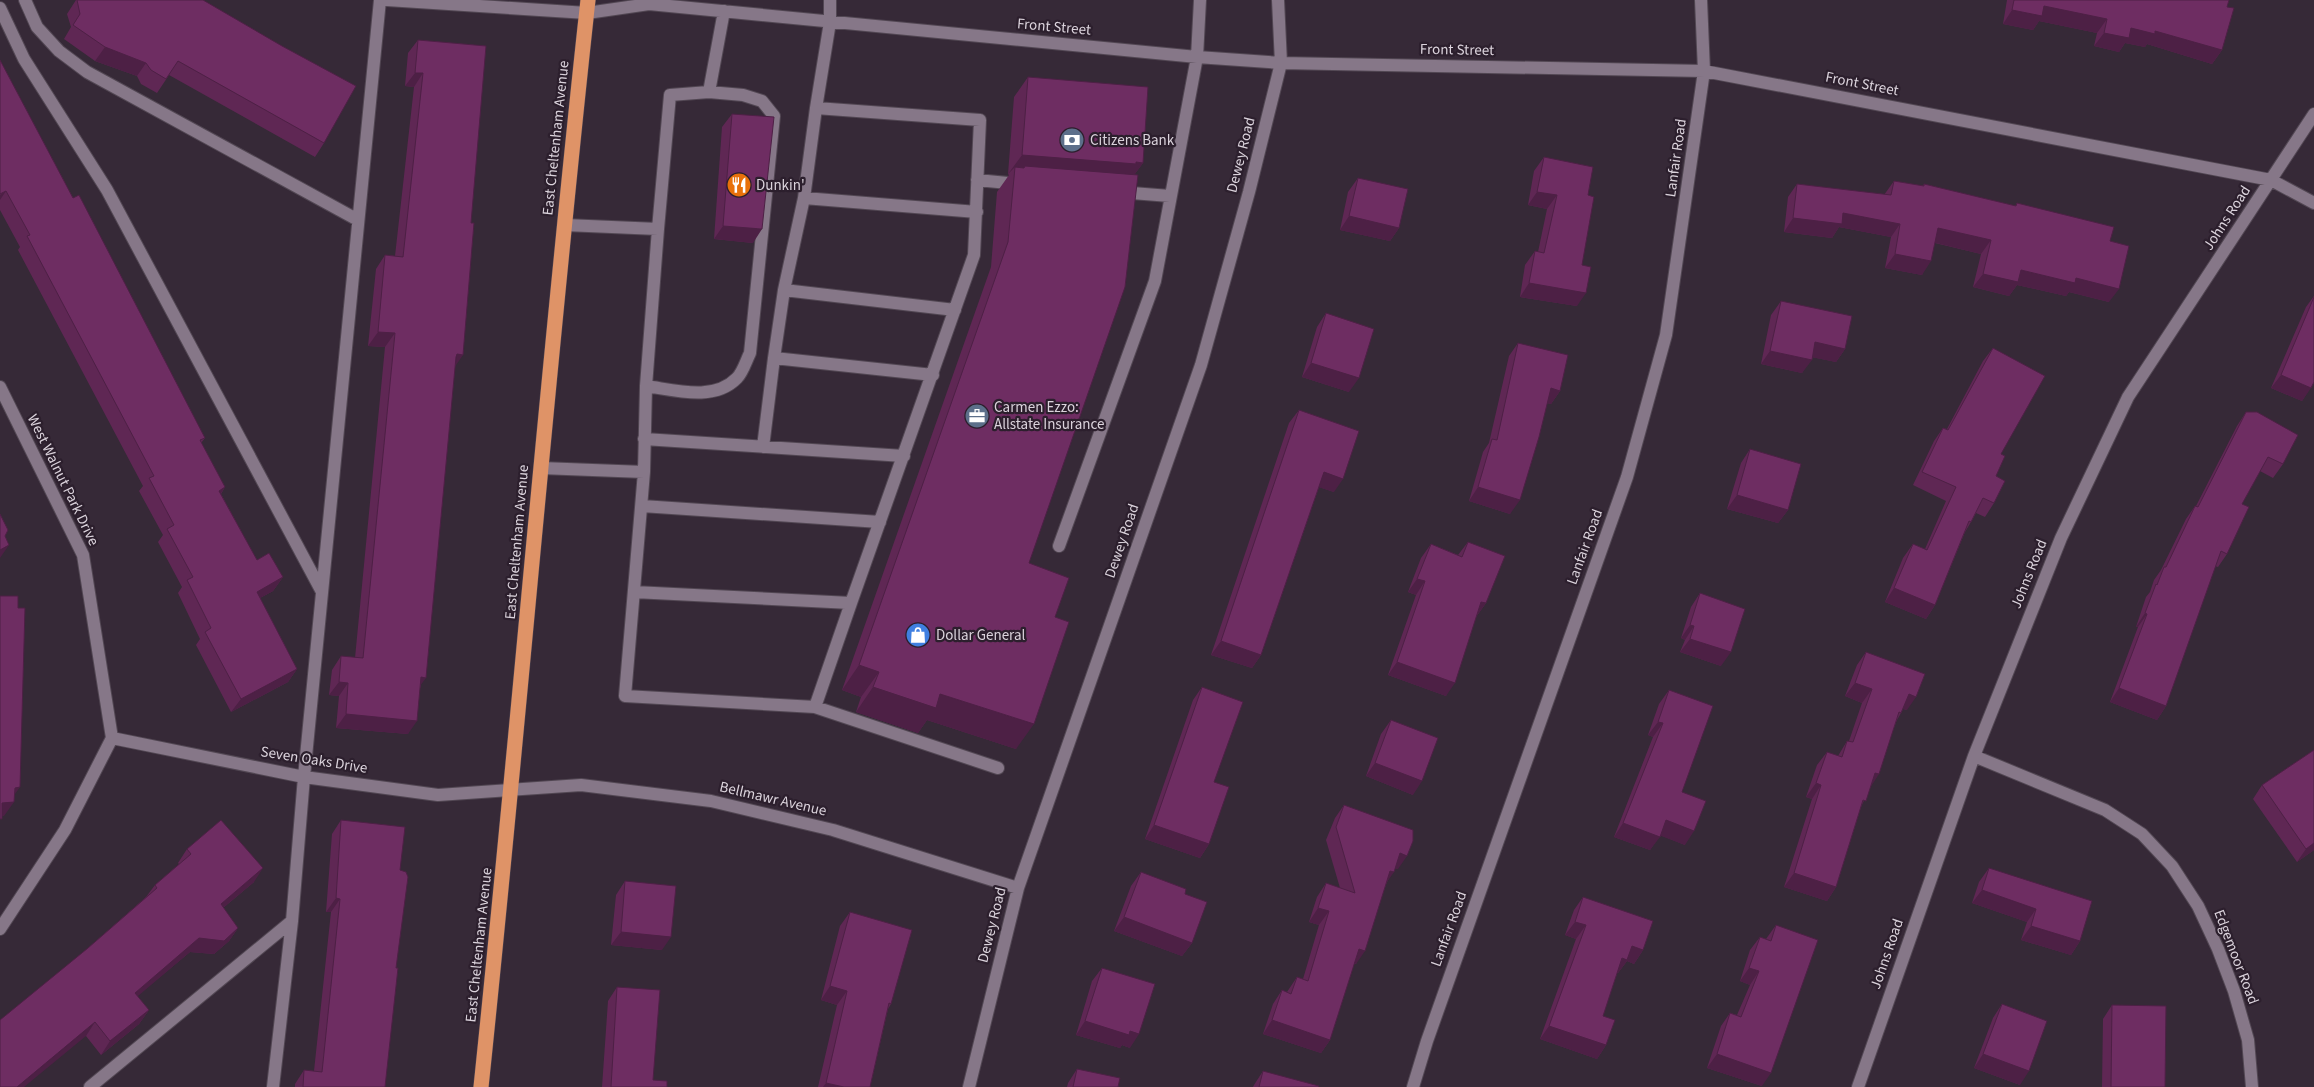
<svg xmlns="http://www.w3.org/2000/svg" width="2314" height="1087" font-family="'Source Sans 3',sans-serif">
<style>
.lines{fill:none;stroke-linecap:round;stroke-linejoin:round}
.minor-casing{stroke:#524753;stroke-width:14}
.highway-casing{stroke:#524753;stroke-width:16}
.minor{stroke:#867788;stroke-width:12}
.highway{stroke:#df9367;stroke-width:15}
.wall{fill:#5f2754}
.shaded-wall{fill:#4d2045}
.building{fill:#6e2d62;stroke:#4d2045}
.labels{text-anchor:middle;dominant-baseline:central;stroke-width:4.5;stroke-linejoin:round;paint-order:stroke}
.street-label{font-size:15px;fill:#dbd3dc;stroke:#2c1f2d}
.poi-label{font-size:15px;fill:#dbd3dc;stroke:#2c1f2d;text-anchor:start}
</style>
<rect width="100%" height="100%" fill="#362937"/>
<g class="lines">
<defs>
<path id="minor" d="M25 0 37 27 59 51 87 72 358 220
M387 0 587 13 649 4 1197 57 1281 63 1704 71 2271 180 2314 203
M830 0V22L816 108 980 120 974 255 851 603
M0 8 24 59 107 190 322 592
M816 108 804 198 784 290 774 358 933 375
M977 180 1019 184
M1119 192 1170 196
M804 198 977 212
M565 225 658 229 670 95 709 92 724 11
M784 290 955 310
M646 386C675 390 714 402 737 378 743 372 746 361 750 353L774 116 762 101 743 95 709 92
M0 387 83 555 112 738
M644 439 904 456
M763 447 774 358
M541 468 644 472 625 696 815 707 998 768
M644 472 646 386 658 229
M642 506 880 522
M1059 546 1155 281 1197 57 1200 0
M634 592 851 603 815 707
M112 738 304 777 438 795 581 785 711 801 833 830 1018 888
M1974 756 2105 810 2142 834 2172 866 2198 906 2218 949 2234 991 2248 1040 2252 1087
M0 929 65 830 112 738
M90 1087 292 921
M273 1087 292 921 304 777 380 0
M969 1087 1018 888 1201 365 1249 192 1281 63 1278 0
M1413 1087 1427 1041 1627 477 1666 335 1704 71 1701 0
M1858 1087 1974 756 2061 538 2128 397 2314 114"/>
<path id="highway" d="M481 1087C519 725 548 362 588 0"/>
</defs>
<use href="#minor" class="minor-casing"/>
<use href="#highway" class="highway-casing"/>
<use href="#minor" class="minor"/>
<use href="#highway" class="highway"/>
</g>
<path class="wall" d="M76 0H203L324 143 315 157 169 75 157 93 141 84 137 76 95 61 64 39 71 27 67 14Z
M2007 0H2229L2227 7 2222 50 2212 64 2147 44 2145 47 2125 43 2119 52 2094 46 2097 33 2039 21 2033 30 2003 24Z
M418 40 486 46 455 367 421 685 408 734 336 728 339 696 329 695 332 670 341 656 355 658 385 347 368 346 376 269 385 255 395 256 414 87 405 86 408 53Z
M0 60 73 198 205 438 201 443 225 487 221 494 257 560 283 577 273 591 260 598 297 669 288 682 231 712 196 645 200 639 178 593 182 587 158 542 163 535 139 491 143 486 18 250 20 247 0 210Z
M1028 77 1143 163 1134 175 1029 563 1055 617 1016 749 927 720 918 733 856 712 861 697 842 690 991 267 997 192 1009 175 1008 174 1014 97Z
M732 114 753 243 714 239 722 127Z
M1544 157 1588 195 1582 265 1577 306 1520 297 1525 265 1535 251 1538 252 1547 209 1528 205 1534 171Z
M1358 178 1399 228 1390 241 1340 230 1348 192Z
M1894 181 1923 186 1924 184 2015 206 2017 203 2110 241 2109 302 2069 292 2066 296 2017 285 2009 296 1973 287 1981 254 1935 243 1922 275 1885 268 1891 237 1839 227 1832 238 1784 232 1788 197 1797 184 1884 195Z
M2314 296V382L2302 401 2271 388 2306 307Z
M1781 301 1845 349 1836 362 1812 357 1802 373 1761 364 1771 315Z
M1326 313 1349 392 1302 377 1317 327Z
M1518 343 1560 391 1551 404 1547 403 1510 514 1469 501 1483 452 1489 443 1509 356Z
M1993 348 2001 454 1996 476 1994 503 1985 517 1976 513 1971 522 1965 532 1935 605 1926 619 1885 602 1903 558 1913 544 1925 549 1946 501 1913 485 1934 441 1943 428 1947 429 1983 361Z
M1299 410 1334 492 1319 487 1261 655 1252 668 1211 655 1289 423Z
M2246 412 2283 464 2273 478 2260 471 2242 504 2227 554 2218 567 2215 566 2166 706 2157 720 2110 702 2138 627H2136L2146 597 2150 592 2154 580 2161 570 2186 519 2195 506H2196L2237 426Z
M1750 449 1788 510 1778 523 1727 509 1741 463Z
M1468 542 1486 603 1476 617 1446 696 1388 675 1416 595 1408 592 1421 558 1431 544 1458 555Z
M1700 593 1721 666 1680 652 1685 640 1681 638 1691 607Z
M1866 652 1907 710 1903 709 1901 713 1897 720 1870 788 1861 807 1836 887 1827 901 1784 887 1812 799 1806 797 1817 765 1827 752 1838 756 1847 741H1849L1862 703 1845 696 1857 665Z
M1202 687 1214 782 1209 844 1200 858 1145 839 1193 700Z
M1669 690 1682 792 1685 845 1660 835 1650 850 1614 837 1653 737 1648 735 1659 704Z
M1391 720 1413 795 1366 776 1381 734Z
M2314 750V850L2297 862 2253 799 2262 785Z
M1344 805 1398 869 1395 868 1387 882 1356 964H1354L1330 1040 1321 1053 1263 1034 1273 1004 1282 990 1287 992 1297 977 1303 979 1319 925 1309 922 1317 897 1326 883 1340 888 1326 840 1335 818Z
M341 820 400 870 396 968 385 1087H295V1084L304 1070 314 1071 331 912H326L332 834Z
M187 849 254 882 223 908 238 928 229 941 214 954 190 952 137 996 149 1010 139 1024 101 1055 86 1036 88 948 146 897 155 885 179 864 178 863Z
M1989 868 2080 941 2071 955 2021 940 2027 922 1972 903 1979 882Z
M1141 872 1185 894 1192 943 1182 956 1114 931 1131 886Z
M625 881 662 950 611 945 616 895Z
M1583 897 1643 950 1634 964 1627 961 1618 973H1617L1603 1016 1606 1045 1597 1059 1540 1039 1576 939 1565 935 1574 910Z
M850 912 891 1004 888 1009 870 1087H818L837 1005 821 1000 840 926Z
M1776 925 1762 1086 1707 1068 1721 1026 1730 1013 1737 1015 1750 985 1740 981 1750 950 1760 937 1766 939Z
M1102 968 1130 1048 1122 1045 1120 1048 1076 1035 1092 981Z
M617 987 653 1080 667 1087H602L608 1001Z
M2002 1004 2020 1085 1974 1068 1993 1018Z
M2112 1005 2165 1087H2102L2103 1019Z
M1077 1069 1118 1087H1067L1068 1083Z
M1263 1071 1318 1087H1253L1254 1085Z"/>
<path class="shaded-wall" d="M2044 6 2107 19 2097 33 2039 21 2033 30 2003 24 2012 10Z
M2131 28 2155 31 2222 50 2212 64 2147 44 2145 47 2125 43 2119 52 2094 46 2104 33Z
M105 47 146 63 137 76 95 61Z
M415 73H423L414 87 405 86Z
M1022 155 1136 162 1143 163 1129 182 1024 168 1025 166 1018 175 1015 167 1008 174Z
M6 191 0 200V195Z
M1537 192 1557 195 1547 209 1528 205Z
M1843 213 1900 224 1891 237 1839 227 1832 238 1784 232 1793 218Z
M1349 216 1399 228 1390 241 1340 230Z
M723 226 762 229 753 243 714 239Z
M1938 228 1991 240 1981 254 1928 241Z
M1895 254 1931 261 1922 275 1885 268Z
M2021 270 2076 278 2119 289 2109 302 2069 292 2066 296 2017 285 2009 296 1973 287 1983 274Z
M1529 283 1586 293 1577 306 1520 297Z
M378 332 395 333 385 347 368 346Z
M1815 342 1845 349 1836 362 1806 356Z
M1770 351 1812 360 1802 373 1761 364Z
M457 354 463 355 454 368Z
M1311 363 1359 378 1349 392 1302 377Z
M2281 375 2311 388 2302 401 2271 388Z
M1551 388 1560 391 1551 404 1541 402Z
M1324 472 1343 479 1334 492 1315 486Z
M225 487 216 501 219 491Z
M1478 487 1520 500 1510 514 1469 501Z
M1737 495 1788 510 1778 523 1727 509Z
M9 545 0 558V550Z
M283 577 273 591 247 605 257 592Z
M1417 579 1425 581 1416 595 1408 592Z
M1894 588 1935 605 1926 619 1885 602Z
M1481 602 1486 603 1476 617Z
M2145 613 2147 614 2138 627H2136Z
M1690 625 1694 626 1685 640 1681 638Z
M1690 639 1731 652 1721 666 1680 652Z
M1221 641 1261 655 1252 668 1211 655Z
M1397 662 1455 683 1446 696 1388 675Z
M859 665 879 672 861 697 842 690Z
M297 669 288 682 231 712 241 699Z
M421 677 426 678 416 691Z
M339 682 348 683 339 696 329 695Z
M1855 683 1872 689 1862 703 1845 696Z
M873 687 940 694 1034 724 1016 749 927 720 918 733 856 712Z
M2119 688 2166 706 2157 720 2110 702Z
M1909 694 1916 697 1907 710 1899 708Z
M346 714 417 721 408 734 336 728Z
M1658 722 1663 723 1653 737 1648 735Z
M1375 763 1422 781 1413 795 1366 776Z
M1875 773 1879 774 1870 788Z
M1816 783 1821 785 1812 799 1806 797Z
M20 787 10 801 15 788Z
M14 802 4 816H0L2 803Z
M1666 820 1694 831 1685 845 1656 834Z
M1623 823 1660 837 1650 850 1614 837Z
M1154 825 1209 844 1200 858 1145 839Z
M2314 843V850L2297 862 2306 849Z
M1400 853 1407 856 1398 869 1391 867Z
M263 868 254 882 211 918 221 904Z
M1390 871 1394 872 1384 886Z
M1794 873 1836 887 1827 901 1784 887Z
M1982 890 2036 909 2027 922 1972 903Z
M336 898 340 899 331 912H326Z
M1318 908 1329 911 1319 925 1309 922Z
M1124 917 1192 943 1182 956 1114 931Z
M1575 922 1586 925 1576 939 1565 935Z
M2031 926 2080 941 2071 955 2021 940Z
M238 928 229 941 214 954 190 952 125 1007 135 993 199 938Z
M621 932 671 937 662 950 611 945Z
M1632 946 1643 950 1634 964 1627 961 1618 973 1613 972Z
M1359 949 1365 951 1356 964 1350 962Z
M1749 968 1759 971 1750 985 1740 981Z
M830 986 847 991 837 1005 821 1000Z
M149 1010 139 1024 101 1055 110 1041Z
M1272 1020 1330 1040 1321 1053 1263 1034Z
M1085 1021 1130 1031 1139 1034 1130 1048 1122 1045 1120 1048 1076 1035Z
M95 1022 86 1036 24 1087H17Z
M1549 1026 1606 1045 1597 1059 1540 1039Z
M1717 1054 1771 1073 1762 1086 1707 1068Z
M1983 1054 2029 1071 2020 1085 1974 1068Z
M826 1083 844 1087H823Z"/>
<path class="building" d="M77 0H203L282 46 356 86 324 143 178 61 166 79 151 70 146 63 105 47 73 25 80 14Z
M2014 0H2229L2227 7 2234 8 2222 50 2155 31V34L2131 28 2129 38 2104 33 2107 19 2044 6 2042 16 2012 10Z
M418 40 486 46 471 223H474L463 355 457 354 456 357 426 678 421 677 417 721 346 714 348 683 339 682 341 656 363 658 395 333 378 332 385 255 403 257 423 73H415Z
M0 60 73 198 79 195 205 438 200 440 225 487 219 491 257 560 269 553 283 577 257 592 297 669 241 699 205 632 211 628 187 580 193 577 167 529 174 525 149 478 154 476 27 236 30 235 6 191 0 194Z
M1028 77 1148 87 1143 163 1136 162V164L1022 155Z
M732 114 774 117 762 229 723 226Z
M1544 157 1593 167 1588 195 1594 197 1582 265 1591 267 1586 293 1529 283 1535 251 1544 253 1557 195 1537 192Z
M1025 166 1138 175 1125 287 1029 563 1069 578 1055 617 1069 622 1034 724 940 694 936 708 873 687 879 672 859 665 1008 242 1015 167 1024 168Z
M1358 178 1408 189 1399 228 1349 216Z
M1894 181 1924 186V184L2016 206 2017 203 2114 227 2110 241 2129 246 2119 289 2076 278 2075 283 2021 270 2018 282 1983 274 1991 240 1938 228 1931 261 1895 254 1900 224 1843 213 1842 224 1793 218 1797 184 1891 195Z
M2314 297V382L2311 388 2281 375Z
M1781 301 1852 316 1845 349 1815 342 1812 360 1770 351Z
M1326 313 1374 329 1359 378 1311 363Z
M1518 343 1568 355 1560 391 1551 388 1539 437 1520 500 1478 487 1492 439 1497 440Z
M1993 348 2045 376 2001 454 2005 456 1996 476 2005 481 1994 503 1983 498 1971 522 1969 521 1935 605 1894 588 1913 544 1927 550 1956 487 1922 472 1943 428 1948 430Z
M1299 410 1359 431 1343 479 1324 472 1261 655 1221 641Z
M2246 412H2257L2298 435 2283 464 2268 457 2242 504 2249 507 2227 554 2221 551 2166 706 2119 688 2147 614 2145 613 2156 584 2157 585 2164 567H2166L2195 506 2198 507Z
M1750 449 1801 464 1788 510 1737 495Z
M0 514 8 530 5 536 9 545 0 550Z
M1468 542 1505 556 1486 603 1481 602 1455 683 1397 662 1425 581 1417 579 1431 544 1462 557Z
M1700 593 1745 609 1731 652 1690 639 1694 626 1690 625Z
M0 596H18V608H25L20 787 15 788 14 802 2 803V819H0Z
M1866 652 1925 674 1916 697 1909 694 1901 713 1899 712 1879 774 1875 773 1866 801 1863 800 1836 887 1794 873 1821 785 1816 783 1827 752 1842 757 1847 741 1853 742 1872 689 1855 683Z
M1202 687 1243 702 1214 782 1229 787 1209 844 1154 825Z
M1669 690 1713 706 1682 792 1706 801 1694 831 1666 820 1660 837 1623 823 1663 723 1658 722Z
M1391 720 1438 738 1422 781 1375 763Z
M2314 750V843L2306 849 2262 785Z
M1344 805 1413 830V841L1407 856 1400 853 1394 872 1390 871 1365 951 1359 949 1330 1040 1272 1020 1282 990 1291 994 1297 977 1308 981 1329 911 1318 908 1326 883 1355 893 1336 827Z
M221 820 263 868 221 904 238 928 224 941 199 938 135 993 149 1010 110 1041 95 1022 17 1087H0V1020L88 948 157 888 155 885 191 854 187 849Z
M341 820 405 827 400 870 406 872 408 877 396 968H398L385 1087H303L304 1070 322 1072 340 899 336 898Z
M1989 868 2092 901 2080 941 2031 926 2036 909 1982 890Z
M1141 872 1186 889 1185 894 1207 902 1192 943 1124 917Z
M625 881 676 886 671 937 621 932Z
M1583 897 1653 921 1643 950 1632 946 1627 960 1622 958 1603 1016 1615 1020 1606 1045 1549 1026 1586 925 1575 922Z
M850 912 912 930 891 1004 889 1003 870 1087H844L826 1083 847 991 830 986Z
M1776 925 1818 940 1771 1073 1717 1054 1730 1013 1741 1017 1759 971 1749 968 1760 937 1771 941Z
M1102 968 1155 984 1139 1034 1130 1031 1129 1035 1085 1021Z
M617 987 660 990 653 1080 667 1081V1087H611Z
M2002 1004 2047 1021 2029 1071 1983 1054Z
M2112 1005 2166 1006 2165 1087H2111Z
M1077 1069 1120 1078 1118 1087H1073Z
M1263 1071 1319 1086 1318 1087H1259Z"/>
<defs>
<symbol id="bank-disc" viewBox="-11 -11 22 22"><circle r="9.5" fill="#5c6f8a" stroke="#2c1f2d"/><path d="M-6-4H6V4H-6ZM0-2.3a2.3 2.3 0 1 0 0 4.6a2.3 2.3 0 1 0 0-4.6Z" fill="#fff"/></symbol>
<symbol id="restaurant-disc" viewBox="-11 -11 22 22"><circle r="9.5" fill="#e8710a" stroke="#2c1f2d"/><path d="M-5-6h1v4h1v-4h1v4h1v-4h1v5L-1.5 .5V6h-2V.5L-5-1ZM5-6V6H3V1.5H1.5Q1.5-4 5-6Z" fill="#fff"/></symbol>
<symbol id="office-disc" viewBox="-11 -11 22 22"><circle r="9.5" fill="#5c6f8a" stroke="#2c1f2d"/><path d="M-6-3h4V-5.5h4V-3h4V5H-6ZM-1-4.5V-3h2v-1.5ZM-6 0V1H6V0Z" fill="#fff"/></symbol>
<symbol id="shop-disc" viewBox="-11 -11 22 22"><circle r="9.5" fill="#3f7fe0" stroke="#2c1f2d"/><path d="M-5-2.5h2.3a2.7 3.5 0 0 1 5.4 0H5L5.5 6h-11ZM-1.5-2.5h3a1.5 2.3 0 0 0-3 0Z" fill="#fff"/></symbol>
</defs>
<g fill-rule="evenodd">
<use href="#bank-disc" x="1058" y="126" width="28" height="28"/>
<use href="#restaurant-disc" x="725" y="171" width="28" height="28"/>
<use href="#office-disc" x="963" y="402" width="28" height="28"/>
<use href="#shop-disc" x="904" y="621" width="28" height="28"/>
</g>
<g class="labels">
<g class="street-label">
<text transform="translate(1054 27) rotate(5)">Front Street</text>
<text transform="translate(1457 50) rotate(1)">Front Street</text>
<text transform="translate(1862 84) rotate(11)">Front Street</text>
<text transform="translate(556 138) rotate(-84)">East Cheltenham Avenue</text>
<text transform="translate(1241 155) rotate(-76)">Dewey Road</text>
<text transform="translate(1676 158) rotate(-82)">Lanfair Road</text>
<text transform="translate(2227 218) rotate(-57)">Johns Road</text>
<text transform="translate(63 480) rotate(64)">West Walnut Park Drive</text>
<text transform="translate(1122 541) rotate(-71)">Dewey Road</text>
<text transform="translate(517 542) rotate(-85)">East Cheltenham Avenue</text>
<text transform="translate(1585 547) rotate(-70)">Lanfair Road</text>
<text transform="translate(2029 574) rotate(-68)">Johns Road</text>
<text transform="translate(314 760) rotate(9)">Seven Oaks Drive</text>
<text transform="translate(773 799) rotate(13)">Bellmawr Avenue</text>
<text transform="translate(992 925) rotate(-76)">Dewey Road</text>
<text transform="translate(1449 929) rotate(-70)">Lanfair Road</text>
<text transform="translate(479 945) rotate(-84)">East Cheltenham Avenue</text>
<text transform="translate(1887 954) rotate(-71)">Johns Road</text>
<text transform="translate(2236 957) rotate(69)">Edgemoor Road</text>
</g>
<g class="poi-label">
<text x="1090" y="140">Citizens Bank</text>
<text x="756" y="185">Dunkin'</text>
<text x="994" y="407">Carmen Ezzo:<tspan x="994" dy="17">Allstate Insurance</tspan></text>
<text x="936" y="635">Dollar General</text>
</g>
</g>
</svg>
